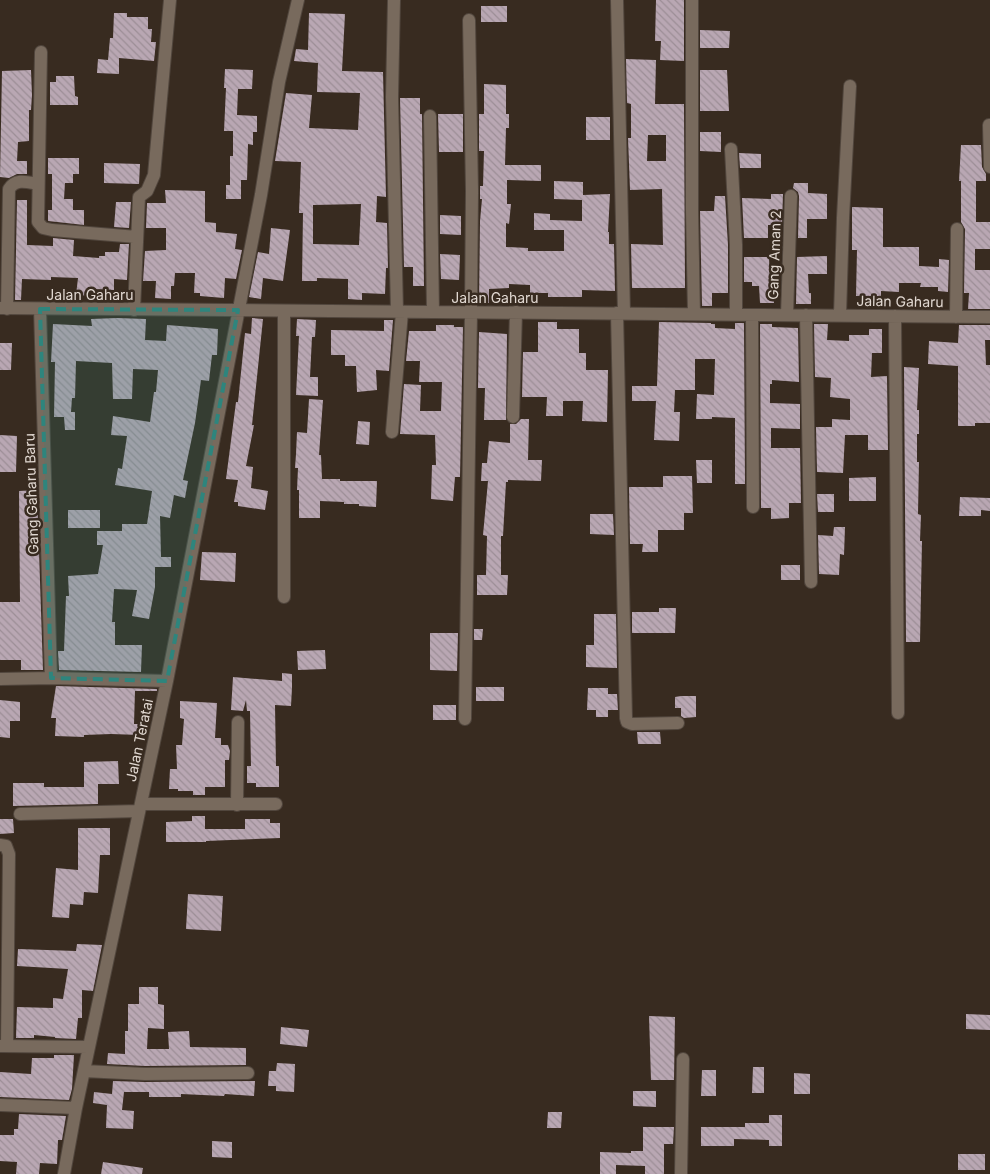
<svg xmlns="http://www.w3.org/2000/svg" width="990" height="1174" font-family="Inter,sans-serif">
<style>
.building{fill:url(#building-back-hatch);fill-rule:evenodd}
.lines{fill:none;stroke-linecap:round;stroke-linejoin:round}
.street-casing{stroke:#51463d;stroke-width:14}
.street{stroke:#786a5d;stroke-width:12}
.marked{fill:#2e857d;fill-opacity:0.2;stroke:#2e857d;stroke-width:4;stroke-dasharray:10 6;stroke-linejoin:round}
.labels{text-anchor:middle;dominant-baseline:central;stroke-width:5;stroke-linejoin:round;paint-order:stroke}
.street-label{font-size:14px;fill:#e1d8d1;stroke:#382b20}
</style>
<defs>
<pattern id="building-back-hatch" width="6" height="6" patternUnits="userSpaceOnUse" patternTransform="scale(1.25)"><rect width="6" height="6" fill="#b9a7b3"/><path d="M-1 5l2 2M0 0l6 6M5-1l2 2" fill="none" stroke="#9c8e96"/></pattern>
</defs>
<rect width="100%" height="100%" fill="#382b20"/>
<path class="building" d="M656 0H684V61L660 60 661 41H655Z
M481 6H507V22H481Z
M114 13H127V17H148V29H152L151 42H156L154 61 119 58V74L97 73 98 59 108 60 110 38H113Z
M309 13 345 14 342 71 383 72 386 197 377 196 376 222 387 223 388 268H386L385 294 362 293V300L348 299V279L317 278V281H302L303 213H299L301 162 275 161 286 93 312 95 309 128 358 130 360 93 317 92 318 63 294 61 296 49 308 50ZM361 204 359 245 313 244V205Z
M700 30 730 31 729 48H700Z
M626 59 656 60 655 104H684L685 288H632L631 244 663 245 662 189 630 190 628 138H631V104L627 103ZM648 135H666V161H647Z
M225 69 253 70 252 89H238L237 115 257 116V132H253V145L248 144 247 180H241V199H226V185H230V156H233V131H224L226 88H224Z
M31 70 32 95 31 110H29V141L18 142 17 161H27V174H17L9 178 0 177 2 71Z
M700 70H727L729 111H700Z
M56 76H74L75 96 78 97V105H50V82H56Z
M484 84 506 85V114H509V128H506L505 165H541V181L507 180V204H511L509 224 506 223V247L528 248V251H564V230H534V213L550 214V220L582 221V200L554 199V181L583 182V195L610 194 608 232H609V244H614L615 291 582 290V297H548V293H530V285L509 284V288L489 289V303H479L480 221 482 199H480V186H483L484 151H479V114H484Z
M400 98H420V114H422L424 286H413V267H404Z
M438 114H463V152H439Z
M586 117H610V140H586Z
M700 132H721V152L700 151Z
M961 145H981L982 167 986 174V181H976V222H990V249H975V270H990V309H968L969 293H964L965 229 961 222V181H959Z
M739 153 761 154V168H740Z
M48 158H79V174H73V183H65L64 199H73V210H84V225L48 221V210H52V174H48Z
M104 163 140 164 139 184 104 183Z
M794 183H808V193L827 194V219H807V238H798L799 196 798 192 793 188Z
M165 190 205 191V222L216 223V232L237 234 235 249 242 250 236 279 225 278 224 298 200 296V293H194L195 273H175L174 286H171V299L155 298 156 281H143L145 251 166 250V228H146L147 203H166Z
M771 194H783L782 225H768V238H744L742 198 771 199Z
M715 196H725L728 245V293H712V306H702L700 211H714Z
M17 200H27V245L53 246V238L74 240 73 256 99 258V256H105V252H119L120 244H129L127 280 114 279V290L94 289 93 296 76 295 78 278 51 277V280L22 279 21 300H15Z
M116 202H131L129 228 114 227Z
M852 207 883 208V247H919V266L939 267V259L949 260 948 292 938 291V287H920L921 283H899V292L881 291V296H856L857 250H852Z
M440 215 461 216V235L440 234Z
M271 228 290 230 283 281 263 278 261 299 249 297 258 252 269 254Z
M440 254 460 255 459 280 441 279Z
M827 256V274H808L809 293H811V304H796L797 257Z
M744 257H769L770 287H773L774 303H760L759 286H752V282H744Z
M117 318 146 319 145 340 166 341 167 325 218 329 217 355H212L209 381 201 380 195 423 183 480 188 481 185 498 174 495 170 518 160 516 161 557H171V567H155V587L149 619 132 616 137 590 114 589 112 622H115V645H142L141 672 59 670 58 651H64L66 596H69L68 576 98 574 103 545H97V531H122V524H147L152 491 115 485 118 468 122 469 127 436 111 435 113 416 150 422 154 392H156L158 370 133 369 132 399H113L112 363 76 361 75 398H72L71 412H75V430H65L64 417H54L55 362H51L53 324 92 326 91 319Z
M252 318 263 319 252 425H254L246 466 253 467 251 488 268 491 265 510 238 506V502H234L238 480 226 479 236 402H238L245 333 251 334Z
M297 319 316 320 315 337H312L310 377H318V396L296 395 299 336H296Z
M384 320H393L389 371 376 370 377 390 357 392 356 366H345V355H331V330L384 331Z
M538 322H557V329H579V353H586V370H608L607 422 582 421 583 401H563V416H546L547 397H522L523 352H538Z
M659 322 711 323V324H715V328L735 329V323H744L745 484H735V418L712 417V419H696L697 394 714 395 715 359H695V390H675L674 412H680L679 441 654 440 656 401H632V386H657Z
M760 324H772V327L798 328 799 382 772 380V384H770V403L800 404V429L771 428V448H800L801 503H789V518L771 519V508H761Z
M814 324H828L827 340 849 341V335H869V329H882V353H872L871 377 887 376 888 450H868V435H845L843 473 817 472 816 427H832V419L850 420V399L830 397 831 378 815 377Z
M436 325H454V327H463L460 477H455L453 501 431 499 432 465H436L435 435 400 434 404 384 421 385 420 411H441L442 382H419L420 361H406L409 331H436Z
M959 325H990V340H985L986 365H990V423H975V426H958V366L928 364 929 341 958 343Z
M479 332 507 334 506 420H484L485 388H478Z
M0 343H12L11 370H0Z
M904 367 919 368 917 410H919V434H917V462H919L918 514 921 515 920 541H922L920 642H906Z
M309 399 323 400 319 455H321L322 479H340V481H377L376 507 359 506V504H344V502L320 501V518H299V490H297L298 468H295L296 454 297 432 307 433Z
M521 419H529L528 460H542L541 481 508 480V482H506L503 536H501V575H508L507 595H477V575H486L487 536 483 535 488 481H481L482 463H487L489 441 510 443V424H516Z
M358 421 370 422 369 445 356 444Z
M0 435 17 436 16 472H0Z
M696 460H712V483H697Z
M663 476H692L693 513H684V530H658V552H642L643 544H630L629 487H663Z
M876 477V501H849V478Z
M37 490 43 670H21V660H0V602H20L19 491Z
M817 494H834V512H818Z
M960 497 990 498V511L981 510V516H959Z
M68 510H100V528H68Z
M590 514H613L614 535 590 534Z
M834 527H845L844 555 840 554 839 575 819 574 818 535 833 536Z
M202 552 236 553 235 582 200 580Z
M781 565H800V580H781Z
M659 608H676L675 633H632V612H659Z
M594 614H616L617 668 586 667V645H594Z
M474 629H483L482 640H474Z
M430 633H458L457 671 430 670Z
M325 650 326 669 298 670 297 651Z
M282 673 292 674V688L291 706 275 705 276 766H279V787H256V783H247V766H251L250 711H247L246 700 243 711 231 710 233 677 282 681Z
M56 686 157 689V691H135L134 724H140V735L111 734 84 735V737L55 736 56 718H51Z
M476 687H504V701H476Z
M588 688H608V694H617L618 710H608V717H596V710H587Z
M681 696H696V717L684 718 681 716V708H675V697Z
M0 700 20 702V721H10V738L0 737Z
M180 701 217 703 215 738H221V745H228L230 751 229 760H225V787H205V795H193V791H178V789H169L170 769H177L176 745H182L184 719 180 718Z
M433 705H456V720H433Z
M637 732H660L661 744H638Z
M118 761 119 784H98V804L13 806V783H44V787H84V762Z
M192 816H205V829H245V819H270V823H280V838L206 841V842H166V822L192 821Z
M0 819H13L14 833 0 834Z
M78 828H110V855H100L98 893 84 892 83 905 70 904 69 918 52 917 56 868 78 870Z
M188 894 223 896 221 931 186 929Z
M77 944 102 945 93 991 82 990V1018H78L76 1039 55 1038V1037L34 1035V1038H16L17 1007 53 1008V998L63 999 68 969 17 966 18 949 76 951Z
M139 987H158V1004L164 1005V1029L148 1028 147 1049H169L168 1032 189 1031 190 1047 246 1048V1065L145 1066 107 1064 108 1053 125 1054V1031H128V1004H139Z
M966 1014 990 1015V1030L966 1029Z
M649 1016 675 1017 674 1080H651Z
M281 1027 309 1030 307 1047 280 1044Z
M54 1055H74L72 1089 69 1100 0 1097V1072L31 1074 32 1058H54Z
M277 1063 295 1064 294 1092 276 1091V1086H268L269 1071H276Z
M753 1067H764V1093H752Z
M702 1070H716V1096H701Z
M794 1073 810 1074V1094H794Z
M113 1081 145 1082 255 1081 254 1096 225 1094 224 1096 181 1094V1097H149V1092H124L122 1110 134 1111 133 1129 106 1128 107 1105 93 1103 94 1092 112 1094Z
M633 1091H656V1107L633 1106Z
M548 1112H562L561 1128H547Z
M19 1114 66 1116 62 1140H58L57 1164 40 1163 39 1174H16L17 1162 0 1161V1135H14V1129H18Z
M769 1115H782V1146H769V1140L734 1139V1146H701V1127H745V1123H769Z
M643 1127H674L673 1144H664V1174H645V1166L616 1165V1174H600V1152L631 1153V1151H643Z
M212 1141 232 1142V1158L212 1157Z
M958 1154H985V1170H958Z
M103 1162 143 1168 142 1174H101Z"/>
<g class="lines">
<defs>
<path id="street" d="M394 0 392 97 397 311
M617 0 624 313
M692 0V210L694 314
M41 52 38 222 43 228 52 230 137 237
M430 116 433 312
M989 125 990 167
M731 149 736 245V314
M0 308 990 317
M7 309 9 189C16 178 27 182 38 184
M40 309 51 678
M134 310 139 197 147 191 154 175 170 0
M617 313 626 718 627 722 632 724 678 723
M752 315 753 507
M787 315 791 196
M806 315 811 582
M840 315 843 218 850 86
M895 316 898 713
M956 317 957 229
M513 417 516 312
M392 432 402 312
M284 597V311
M0 679 51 678 167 681
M465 719 471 312 472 191 469 20
M141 804H276
M237 805 238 722
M20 814 139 811
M0 845 6 846 9 854 7 1046
M0 1046 89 1047
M84 1071 145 1074 248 1073
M0 1105 76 1108
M64 1174 76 1108 167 681 261 195 279 82 298 0
M681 1174 683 1059"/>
</defs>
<use href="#street" class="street-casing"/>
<use href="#street" class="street"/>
</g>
<path class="marked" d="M40 309 238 310 167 681 51 678Z"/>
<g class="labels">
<g class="street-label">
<text transform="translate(774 255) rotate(-88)">Gang Aman 2</text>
<text x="90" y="294">Jalan Gaharu</text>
<text x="495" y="297">Jalan Gaharu</text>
<text transform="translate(900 301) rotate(1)">Jalan Gaharu</text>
<text transform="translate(31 494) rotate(-92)">Gang Gaharu Baru</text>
<text transform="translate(139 740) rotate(-78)">Jalan Teratai</text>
</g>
</g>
</svg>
